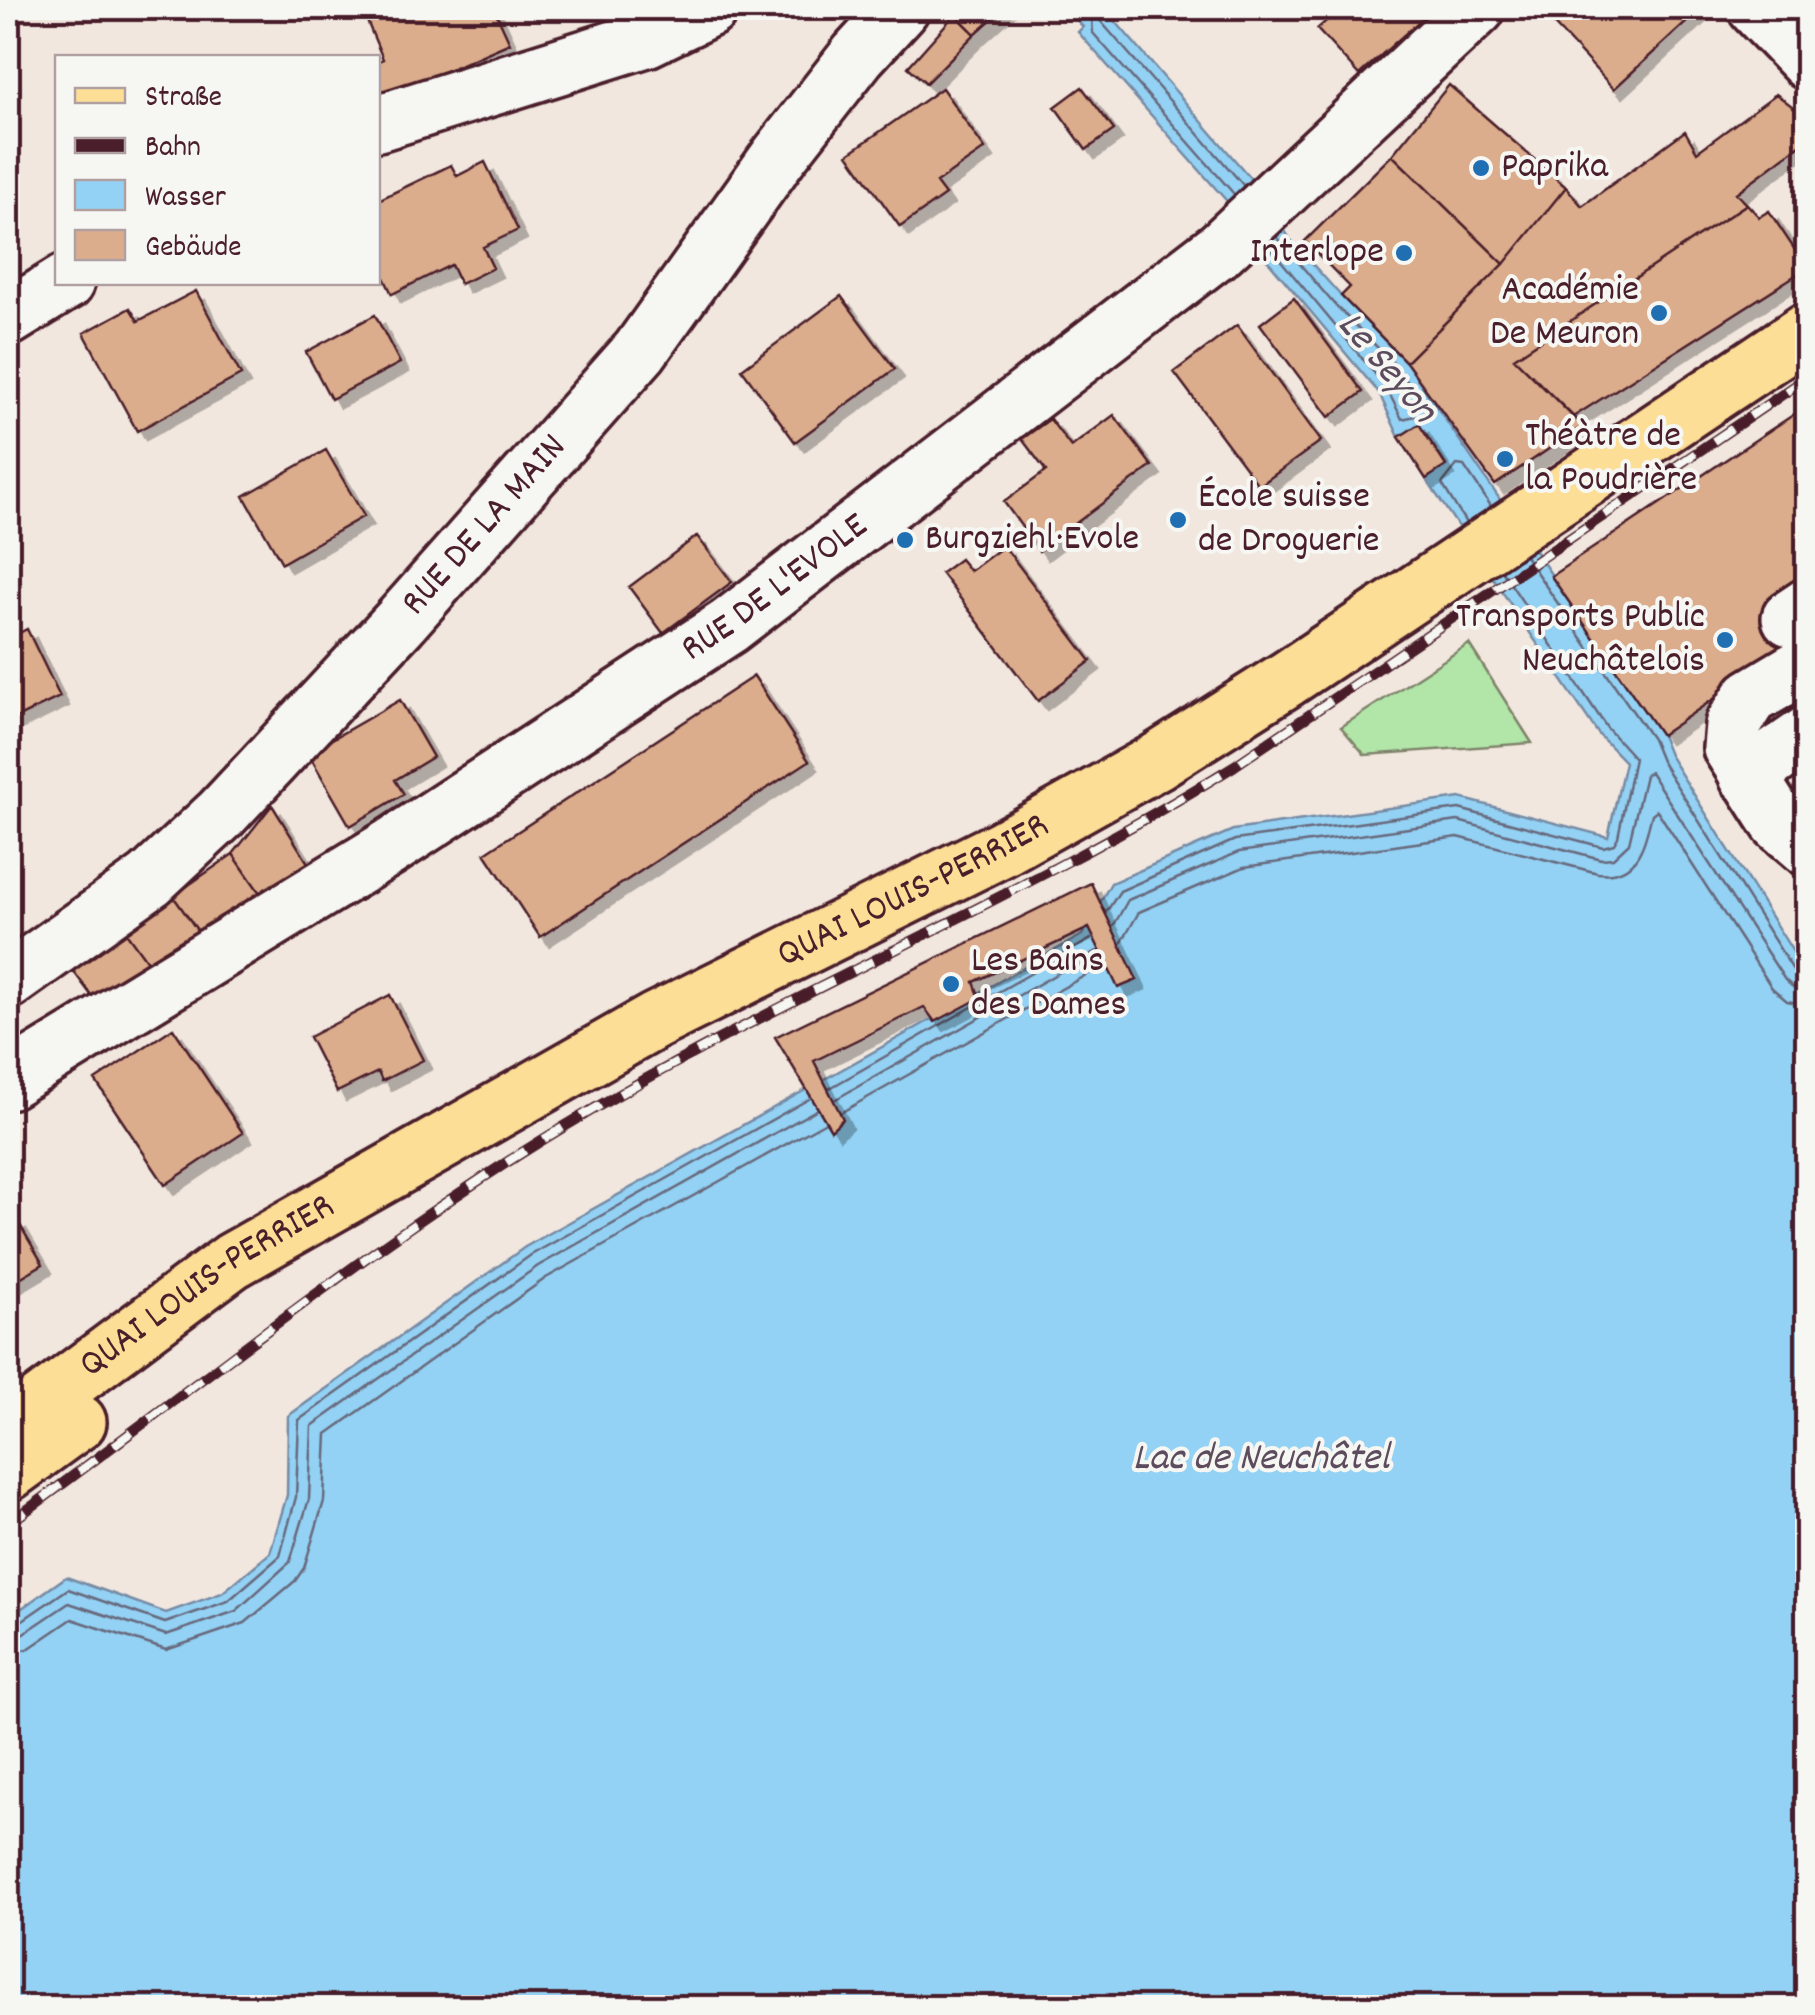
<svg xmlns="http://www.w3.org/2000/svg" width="1815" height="2015" font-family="Dekko,sans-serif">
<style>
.green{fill:#b2e6a8;stroke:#7e826a;stroke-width:2.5}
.water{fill:#93d2f4;stroke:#768aa4;stroke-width:2.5}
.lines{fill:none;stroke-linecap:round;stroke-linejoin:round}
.shore{stroke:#67677b;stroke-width:2.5}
.building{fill:#dbad8c;stroke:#4a1f2b;stroke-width:2.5;filter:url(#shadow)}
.minor-casing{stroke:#4a1f2b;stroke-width:62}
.major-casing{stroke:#4a1f2b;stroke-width:62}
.minor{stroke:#f6f6f2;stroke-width:55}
.major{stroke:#fcde96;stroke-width:55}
.rail-casing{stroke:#4a1f2b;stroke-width:11}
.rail{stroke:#f6f6f2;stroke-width:8;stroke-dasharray:22;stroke-linecap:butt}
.poi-dot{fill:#1f6fb2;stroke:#f6f6f2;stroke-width:4}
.labels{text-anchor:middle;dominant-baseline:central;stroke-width:8;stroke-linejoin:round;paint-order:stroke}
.poi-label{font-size:38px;fill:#4a1f2b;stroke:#f6f6f2;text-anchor:start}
.street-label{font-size:38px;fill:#4a1f2b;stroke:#f6f6f2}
.water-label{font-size:40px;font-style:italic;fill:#5c4c5d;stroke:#f6f6f2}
</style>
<defs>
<filter id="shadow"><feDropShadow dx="9" dy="9" stdDeviation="0" flood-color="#0004"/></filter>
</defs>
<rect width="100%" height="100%" fill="#f1e7de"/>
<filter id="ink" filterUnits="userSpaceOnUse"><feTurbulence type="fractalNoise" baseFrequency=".01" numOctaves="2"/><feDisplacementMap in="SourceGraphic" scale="20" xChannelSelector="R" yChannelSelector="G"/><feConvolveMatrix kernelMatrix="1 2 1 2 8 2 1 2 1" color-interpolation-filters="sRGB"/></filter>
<g filter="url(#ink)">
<path class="green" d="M1469 644 1532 743 1365 755 1341 727Z"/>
<path class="water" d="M1066 8H1104L1258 187 1290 239 1341 296 1406 362 1661 735 1669 755 1807 974V2007H8V1618L66 1577 166 1613 222 1593 270 1553 287 1495 288 1416 525 1247 1082 935 1111 883 1233 830 1460 798 1608 837 1625 762 1599 735 1426 479 1446 465 1419 425 1399 437 1379 393 1259 250 1232 207 1078 32 1083 27Z"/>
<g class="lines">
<path class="shore" d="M1079 8 1092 20 1093 33 1234 194
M1097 8V17L1244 186
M1268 245 1386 387 1402 419 1424 414 1425 408 1398 368 1333 303 1277 237
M1466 523 1442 484 1457 465 1464 466 1491 506
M1525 556 1652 739 1661 761 1795 973 1808 978
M1107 911 1120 891 1235 840 1459 809 1603 847 1614 844 1618 837 1634 758 1607 728 1502 571
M1114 925 1128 900 1239 852 1458 821 1601 859 1613 858 1629 843 1645 775 1650 772 1785 980 1794 988 1808 990
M1122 942 1139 912 1244 867 1458 837 1598 873C1638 878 1644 845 1652 814L1657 810 1772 988 1787 1001 1808 1005
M830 1088 1091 939
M836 1099 1097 951
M842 1112 1104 965
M8 1625 17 1624 68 1589 165 1623 228 1601 280 1556 296 1497 299 1420 531 1255 809 1099
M8 1638 23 1634 69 1603 166 1635 236 1611 290 1562 309 1499 312 1426 538 1266 816 1110
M8 1653 28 1649 72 1619 166 1650 245 1623 295 1581 304 1568 324 1501 327 1434 546 1278 824 1123"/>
</g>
<path class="building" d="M399 8H494L510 43 379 100 378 61 383 59 367 21Z
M962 8H1004L975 34 955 14Z
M1341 8H1434L1359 75 1317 29Z
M1559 8H1702L1614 89 1548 18Z
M955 14 975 34 926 83 908 67Z
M1449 85 1566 187 1504 264 1392 155Z
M1082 87 1114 130 1086 150 1055 107Z
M942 88 985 149 936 183 945 195 900 227 848 154Z
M1776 94 1808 118V139L1736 193 1747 204 1514 358 1583 426 1495 485 1406 362 1504 264 1566 187 1582 206 1685 131 1697 152Z
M1392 155 1504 264 1406 362 1341 296 1350 287 1305 241Z
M485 162 518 230 483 247 493 268 460 284 451 265 392 294 378 265V200L451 165 457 176Z
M1747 204 1759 217 1769 211 1807 268 1573 417 1514 358Z
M196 291 241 375 137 431 84 333 130 308 138 321Z
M841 296 895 369 795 442 742 369Z
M1294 298 1363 392 1329 417 1260 324Z
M375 315 400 363 331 399 306 352Z
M1237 325 1321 441 1259 486 1174 372Z
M1808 405V674L1790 647 1661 735 1551 576Z
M1114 415 1152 466 1039 551 1004 502 1046 471 1022 439 1050 419 1071 447Z
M1419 424 1446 466 1426 479 1399 437Z
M326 450 364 516 282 563 244 496Z
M697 536 732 582 663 633 629 587Z
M1004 546 1091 661 1038 701 941 573 960 559 970 571Z
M27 629 60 697 8 722V639Z
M754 676 809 761 540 937 485 853Z
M400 700 433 757 395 780 404 794 350 826 308 753Z
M272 805 308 863 262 896 233 854Z
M233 854 262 896 202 937 173 896Z
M1091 883 1137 980 1118 988 1089 928 974 982 980 998 935 1022 924 1007 814 1061 843 1119 831 1130 775 1037Z
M173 896 202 937 153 970 125 931Z
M125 931 153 970 100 1007 71 968Z
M390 995 423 1060 382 1081 378 1072 337 1092 309 1037Z
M173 1028 243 1133 165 1185 95 1080Z
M17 1220 43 1264 8 1285V1225Z"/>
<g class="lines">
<defs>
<g id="minor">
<path d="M1756 8 1808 62"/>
<path d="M378 123 646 39 710 8"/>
<path d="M8 318 66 282"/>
<path d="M1790 618 1808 606"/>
<path d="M1808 663 1751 697 1733 725 1731 748 1779 823 1808 848"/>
<path d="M1747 776 1808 734"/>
<path id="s1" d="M8 981 150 880 221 814 400 622 640 351 779 156 858 55 901 8"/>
<path id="s2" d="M8 1081 389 848 729 626 1221 248 1477 8"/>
</g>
<g id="major">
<path id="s3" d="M8 1428 232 1261 655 1021 1001 849 1156 762 1287 679 1808 330"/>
<path d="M8 1473 78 1422"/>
</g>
</defs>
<use href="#minor" class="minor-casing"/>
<use href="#major" class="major-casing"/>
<use href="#minor" class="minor"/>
<use href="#major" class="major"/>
<defs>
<path id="rail" d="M8 1524C199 1385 383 1233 587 1113 798 988 1026 896 1234 766L1808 377"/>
</defs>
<use href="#rail" class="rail-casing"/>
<use href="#rail" class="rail"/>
</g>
</g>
<g class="poi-dot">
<circle cx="1481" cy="168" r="10"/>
<circle cx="1404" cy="253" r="10"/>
<circle cx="1659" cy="313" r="10"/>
<circle cx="1505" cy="459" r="10"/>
<circle cx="1178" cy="520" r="10"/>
<circle cx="905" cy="540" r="10"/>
<circle cx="1725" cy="640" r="10"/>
<circle cx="951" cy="984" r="10"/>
</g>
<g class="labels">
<g class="poi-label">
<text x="1501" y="168">Paprika</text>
<text x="1384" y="253" text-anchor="end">Interlope</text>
<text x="1639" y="291" text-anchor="end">Académie<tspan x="1639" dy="44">De Meuron</tspan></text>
<text x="1525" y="437">Théàtre de<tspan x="1525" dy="44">la Poudrière</tspan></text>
<text x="1198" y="498">École suisse<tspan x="1198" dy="44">de Droguerie</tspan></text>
<text x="925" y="540">Burgziehl·Evole</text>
<text x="1705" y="618" text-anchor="end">Transports Public<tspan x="1705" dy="44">Neuchâtelois</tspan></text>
<text x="971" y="962">Les Bains<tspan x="971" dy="44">des Dames</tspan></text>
</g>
<g class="street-label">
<text stroke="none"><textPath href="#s1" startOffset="662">RUE DE LA MAIN</textPath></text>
<text stroke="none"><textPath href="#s2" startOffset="912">RUE DE L'EVOLE</textPath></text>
<text stroke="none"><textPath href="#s3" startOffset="1055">QUAI LOUIS-PERRIER</textPath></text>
<text stroke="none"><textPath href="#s3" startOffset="245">QUAI LOUIS-PERRIER</textPath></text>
</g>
<g class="water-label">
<text transform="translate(1385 369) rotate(50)">Le Seyon</text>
<text x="1261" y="1460">Lac de Neuchâtel</text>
</g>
</g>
<rect width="1815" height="2015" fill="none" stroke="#f6f6f2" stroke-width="40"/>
<rect x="20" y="20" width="1775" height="1975" fill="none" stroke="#4a1f2b" stroke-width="4" filter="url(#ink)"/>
<rect x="55" y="55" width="325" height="230" fill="#f6f6f2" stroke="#b1a0a2" stroke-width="2.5"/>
<rect x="75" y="88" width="50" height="15" fill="#fcde96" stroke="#b1a0a2" stroke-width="2.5"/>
<text x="145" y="105" font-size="30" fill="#4a1f2b">Straße</text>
<rect x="75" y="138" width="50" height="15" fill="#4a1f2b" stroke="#b1a0a2" stroke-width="2.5"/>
<text x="145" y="155" font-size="30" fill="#4a1f2b">Bahn</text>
<rect x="75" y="180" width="50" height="30" fill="#93d2f4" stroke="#b1a0a2" stroke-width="2.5"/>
<text x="145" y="205" font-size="30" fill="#4a1f2b">Wasser</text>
<rect x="75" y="230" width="50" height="30" fill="#dbad8c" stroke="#b1a0a2" stroke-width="2.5"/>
<text x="145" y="255" font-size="30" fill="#4a1f2b">Gebäude</text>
</svg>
